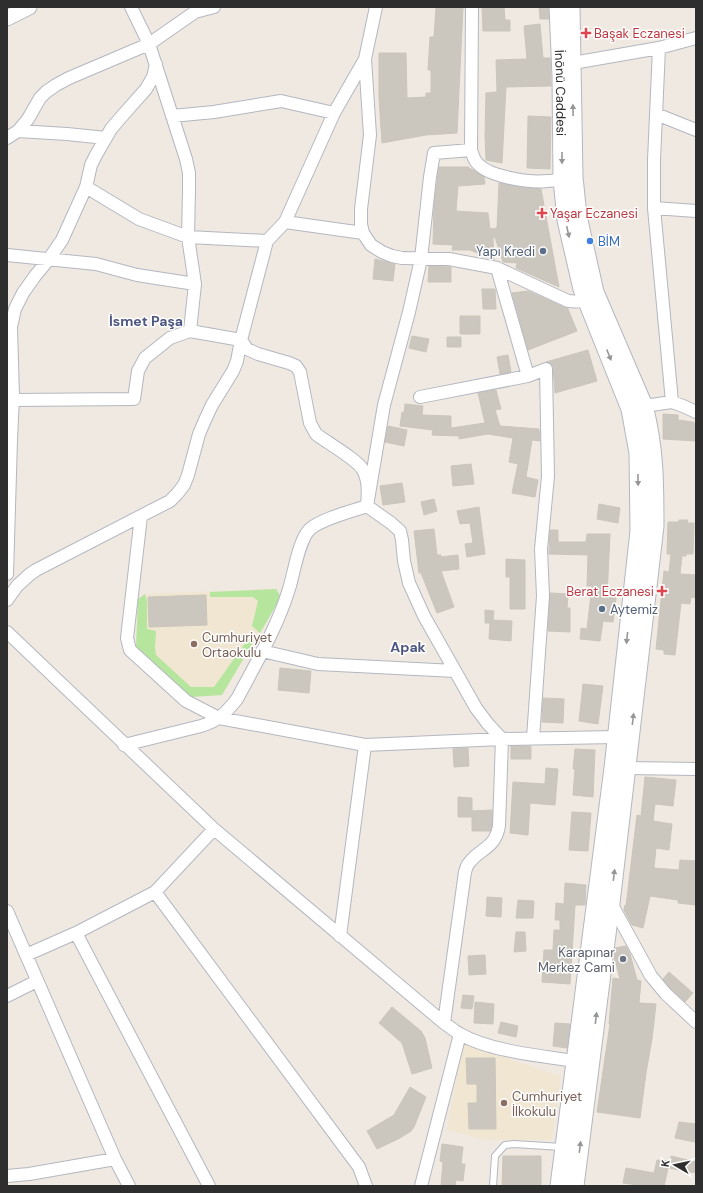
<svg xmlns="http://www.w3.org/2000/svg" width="703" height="1193" font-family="'DM Sans',sans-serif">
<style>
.education{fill:#f0e6d1}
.green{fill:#b6e59e}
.building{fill:#cbc7bf;stroke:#cbc5ba}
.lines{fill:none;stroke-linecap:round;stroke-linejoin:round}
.service-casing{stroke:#b4b7c1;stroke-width:8}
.minor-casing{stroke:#b4b7c1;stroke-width:14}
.tertiary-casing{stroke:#b4b7c1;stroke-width:17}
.secondary-casing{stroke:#b4b7c1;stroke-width:19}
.service{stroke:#fff;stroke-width:6}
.minor{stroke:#fff;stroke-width:12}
.tertiary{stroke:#fff;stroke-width:15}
.secondary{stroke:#fff;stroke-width:17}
.oneway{fill:#969696}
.health-dot{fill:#e0444e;stroke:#fff;stroke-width:1.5}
.shop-dot{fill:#3f7fe0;stroke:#fff;stroke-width:1.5}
.service-dot{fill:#5c6f8a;stroke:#fff;stroke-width:1.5}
.education-dot{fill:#8d6e63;stroke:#fff;stroke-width:1.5}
.worship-dot{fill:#6b7280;stroke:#fff;stroke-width:1.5}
.labels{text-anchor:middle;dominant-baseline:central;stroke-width:3;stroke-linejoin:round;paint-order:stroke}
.health-label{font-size:13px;fill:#be3a42;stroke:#fff;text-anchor:start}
.street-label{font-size:13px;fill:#2e2e2e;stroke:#fff}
.shop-label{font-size:13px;fill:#366cbe;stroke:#fff;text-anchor:start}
.service-label{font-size:13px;fill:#4e5e75;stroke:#fff;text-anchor:end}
.education-label{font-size:13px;fill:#785e54;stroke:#fff;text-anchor:start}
.worship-label{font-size:13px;fill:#5b616d;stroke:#fff;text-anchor:end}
.neighbourhood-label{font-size:14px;font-weight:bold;fill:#4d5680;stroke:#fff}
</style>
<rect width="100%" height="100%" fill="#efe9e1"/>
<path class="education" d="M276 589 281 597 222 695 191 697 136 648 138 599 145 594Z
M469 1043 517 1062 561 1076 552 1140H485L447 1130 462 1045Z"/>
<path class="green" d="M276 589 281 597 260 633 252 626 258 601 253 597H210V592Z
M145 594 147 601V629L156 631 155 647 156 655 191 687H214L248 639 254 641 222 695 191 697 136 648 138 599Z"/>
<path class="building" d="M436 7H463L457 133 426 135 382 143 379 98V53H406L407 98 426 97V93H431V70H428L430 37H434Z
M482 7H504L505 20H510V31H483Z
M539 7H548L549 19H540Z
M540 24 543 58H550L551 86 506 87 502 163 486 160 485 136 486 93 497 92 496 60 527 59 524 26Z
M528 116 551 117 550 169 527 168Z
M439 167H468L484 177 485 184 458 186 456 211 488 213 490 229 497 228 499 183 520 187 541 189 559 287 516 268 517 263 503 262 495 237 493 238 494 260 470 250H452L453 245 433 244 434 205Z
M375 259 395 264 393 281 373 279Z
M429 266 451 267V282H428Z
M482 289H495L496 309H483Z
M528 291 568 309 577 331 528 350 512 293Z
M460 316H480V334H460Z
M412 336 429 339 426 352 409 348Z
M447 337H461V347H447Z
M588 350 597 381 555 393 553 366 550 363 546 362Z
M508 355 511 372 500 374 497 357Z
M496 390 501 409 495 410 500 426 539 429 540 441 532 440 526 477 538 480 535 497 512 493 518 464 509 462 513 438 488 434 459 439V436L432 435 433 430 400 426 402 412 404 413 405 404 423 406 422 415 451 416V428L485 423 478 393Z
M663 414 678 415V420L693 422 696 424V441L663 439Z
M388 426 407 430 404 446 385 442Z
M471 464 474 484 453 486 451 466Z
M402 483 405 502 383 505 380 486Z
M434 499 437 511 424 515 421 502Z
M599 504 620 508 618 523 597 519Z
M479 507 485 554 467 557 465 544 473 543 470 523 460 524 457 511Z
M679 520H688L687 523H694L693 554H686V556H682L680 574 696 575V598L691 597 690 604 681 603 675 655 664 654V650L656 649 664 571 669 572 671 554H667L668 522H679Z
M434 529 437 555H441V557L458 555 459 569 441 571 454 607 437 613 421 573H419L414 531Z
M550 530H558V542H586L587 534H610L607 597 616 598 613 622 603 621 600 641 580 639 581 628 587 629 592 586H587L588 555 549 554Z
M506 559 525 560V609H510V577H506Z
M550 593 568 594 567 608H570V632L548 631Z
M206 595 207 625 149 627 148 597Z
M485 610 494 611 493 620 512 621 511 641 489 639 490 623H485Z
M280 668 311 671 309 693 278 690Z
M583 684 603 686 598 724 579 721Z
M543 698 564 699 563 723 542 722Z
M511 746H531V759H511Z
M468 748 469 766 454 767 453 749Z
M575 749 595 750 593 797 573 795 575 769H573Z
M546 768 558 769 555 805 530 803 528 835 510 833 513 782 545 784Z
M645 777 676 780 673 806 655 804 653 821 672 824 669 850 656 848 654 868 679 870 680 860 696 861V905L678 903V900L650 896 643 928 632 925 624 910 625 905 626 906 637 815 641 816Z
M458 797 472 798V811L492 810V825L490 831H472V817H458Z
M572 812 591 813 588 851 569 850Z
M565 883 586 885 585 905H575L570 984 542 982 544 950H553L554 930H560V920H555L556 903 564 904Z
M487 897 502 898 501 917 486 916Z
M518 900 534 901 533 918H516Z
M516 932H525L526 951 514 952Z
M626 946 630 954 637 980 641 981 639 1003 656 1004 652 1039 646 1073 640 1118 597 1112 610 1024H609L613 978 620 979 614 957 615 948Z
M485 955 486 974 469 975 468 956Z
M669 972 693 993 685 1002 671 989 663 979Z
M463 995 474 996 472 1009 461 1008Z
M475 1002 494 1004 493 1024 474 1023Z
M392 1007 421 1031 425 1038 432 1068 412 1074 402 1043 379 1023Z
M501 1022 518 1026 516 1037 498 1033Z
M555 1023 570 1024 567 1048 553 1046Z
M466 1058H495L496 1129H469L468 1103H477V1084H467Z
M410 1087 426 1097 414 1127 411 1131 400 1138 377 1149 367 1131 394 1115Z
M679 1122 696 1124 695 1142 675 1138Z
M442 1144 463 1147 461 1164H465L463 1181 456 1180 455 1186H441L443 1162 440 1161Z
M503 1156H541V1186H502Z
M671 1156 696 1162V1173L668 1168 669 1164 664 1186H645L623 1183 626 1168 654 1173 657 1160 670 1161Z"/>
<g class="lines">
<defs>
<path id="service" d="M493 1186 495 1156 505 1145 514 1144 562 1147"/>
<path id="minor" d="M131 7 149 44 186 159 189 173V191L188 237 195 284 190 331
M472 7 471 150C473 155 474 161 478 164 490 177 530 183 547 181 555 181 562 179 569 178
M659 48 654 160V208L672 402
M365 59 370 135 361 209V224L363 233 371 245 382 252 392 256 402 258 449 259 497 268 568 301C577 302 584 302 591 295
M573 63 659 48 696 38
M656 114 696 130
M172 116 214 112 281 101 334 113
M18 131 67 134 106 138
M7 138 18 131 28 119 40 98 46 92 56 85 69 78 149 44 195 12 214 7
M86 187 139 219 188 237 267 241
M654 208 696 211
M285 222 363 233
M7 255 96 264 137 275 195 284
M497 268 528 376 546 369 548 476 541 549 543 596 533 738
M420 397 528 376
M13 400 134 399 138 371 145 358 170 338 190 331 241 340 247 349 258 354 289 363 296 366 300 372 310 423 316 434C326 442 358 460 363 470 369 481 368 494 367 506L391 523 400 531 402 540 404 561 409 583 424 616 476 708 488 724 502 739 499 826C495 849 480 848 469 863 467 865 466 869 465 872L444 1023
M644 406 672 402 683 406 696 412
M141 516 127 638 130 650 186 701 219 718 365 745 502 739 616 737
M7 574 11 440 13 397 11 327 15 309 23 293 35 276 49 259 62 240 86 187 91 165 96 155 111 129 123 115 146 89 153 77 156 64
M7 600 17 586 29 575 36 570 170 501 177 494 184 485 188 475 199 434 205 420 212 405 233 371 237 361 241 340 267 241 285 222 334 113 365 59 376 7
M7 632 214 829 444 1023C449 1026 454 1031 460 1034 489 1051 541 1056 575 1061
M262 651 318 664 455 671
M124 745 201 726C218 721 226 713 237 699 256 663 277 628 289 589 294 573 299 539 310 529 321 519 352 511 367 506L384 405 409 312 421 259 430 177 434 153 471 150
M627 768 696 769
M155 892 359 1167 366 1186
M611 903 651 976 666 994 696 1022
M7 911 115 1159 129 1186
M76 933 209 1186
M340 936 365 745
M26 955 76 933 155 892 214 829
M7 996 37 981
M7 1176 29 1174 115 1159
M421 1186 460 1034"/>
<path id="tertiary" d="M7 18 29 7"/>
<g id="secondary">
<path id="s1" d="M558 7 561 76 562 179 566 220 582 289 630 409 638 453 639 531 613 768 559 1186"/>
<path d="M571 7 574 177 578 216 595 292 644 406C655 447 655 485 655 526L611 903 575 1186"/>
</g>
</defs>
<use href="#service" class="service-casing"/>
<use href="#minor" class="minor-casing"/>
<use href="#tertiary" class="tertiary-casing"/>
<use href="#secondary" class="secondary-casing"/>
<use href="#service" class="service"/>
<use href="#minor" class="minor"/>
<use href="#tertiary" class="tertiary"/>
<use href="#secondary" class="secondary"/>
</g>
<defs><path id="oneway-solid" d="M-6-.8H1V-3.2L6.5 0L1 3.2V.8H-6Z"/></defs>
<g class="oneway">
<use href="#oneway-solid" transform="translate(573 110) rotate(-91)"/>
<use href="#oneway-solid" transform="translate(562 158) rotate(90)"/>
<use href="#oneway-solid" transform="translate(568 232) rotate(77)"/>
<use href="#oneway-solid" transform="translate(609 355) rotate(68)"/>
<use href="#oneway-solid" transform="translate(638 480) rotate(89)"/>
<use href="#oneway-solid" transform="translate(627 638) rotate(96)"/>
<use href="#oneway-solid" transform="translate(633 719) rotate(-83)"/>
<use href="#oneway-solid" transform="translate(614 875) rotate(-83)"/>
<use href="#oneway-solid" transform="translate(596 1018) rotate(-83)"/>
<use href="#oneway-solid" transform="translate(580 1147) rotate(-83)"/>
</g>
<g class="health-dot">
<path d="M584 27h4v4h4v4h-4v4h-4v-4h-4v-4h4z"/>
<path d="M540 207h4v4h4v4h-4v4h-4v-4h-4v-4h4z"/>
<path d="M660 585h4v4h4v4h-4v4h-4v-4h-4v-4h4z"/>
</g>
<circle class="shop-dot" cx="590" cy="241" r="4"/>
<g class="service-dot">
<circle cx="543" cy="251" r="4"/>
<circle cx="602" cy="609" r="4"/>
</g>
<g class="education-dot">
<circle cx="194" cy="644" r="4"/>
<circle cx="504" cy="1103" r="4"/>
</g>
<circle class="worship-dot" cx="623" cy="959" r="4"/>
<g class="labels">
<g class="health-label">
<text x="594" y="33">Başak Eczanesi</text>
<text x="550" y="213">Yaşar Eczanesi</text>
<text x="654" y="591" text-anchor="end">Berat Eczanesi</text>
</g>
<g class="street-label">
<text stroke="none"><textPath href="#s1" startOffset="86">İnönü Caddesi</textPath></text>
</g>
<g class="shop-label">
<text x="598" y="241">BİM</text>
</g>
<g class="service-label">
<text x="535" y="251">Yapı Kredi</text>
<text x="610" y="609" text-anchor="start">Aytemiz</text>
</g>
<g class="education-label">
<text x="202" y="637">Cumhuriyet<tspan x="202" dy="15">Ortaokulu</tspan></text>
<text x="512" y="1096">Cumhuriyet<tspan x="512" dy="15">İlkokulu</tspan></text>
</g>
<g class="worship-label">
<text x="615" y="952">Karapınar<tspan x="615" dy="15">Merkez Cami</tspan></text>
</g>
<g class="neighbourhood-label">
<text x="146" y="321">İsmet Paşa</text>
<text x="408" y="647">Apak</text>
</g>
</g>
<rect width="703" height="1193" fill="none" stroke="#2e2e2e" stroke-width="16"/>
<g transform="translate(675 1165) rotate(279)" stroke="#ffffff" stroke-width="3" paint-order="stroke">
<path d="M0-3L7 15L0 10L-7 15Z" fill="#2e2e2e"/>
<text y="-6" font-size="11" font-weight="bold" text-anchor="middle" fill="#2e2e2e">K</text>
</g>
</svg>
